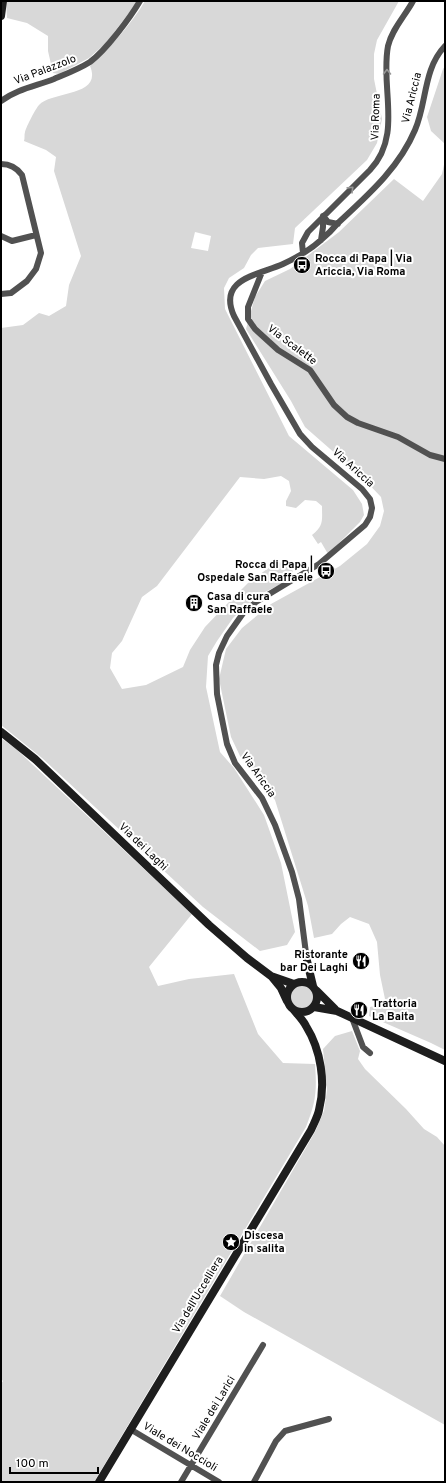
<svg xmlns="http://www.w3.org/2000/svg" width="446" height="1483" font-family="Overpass,sans-serif">
<style>
.green{fill:#d8d8d8;fill-rule:evenodd}
.lines{fill:none;stroke-linecap:round;stroke-linejoin:round}
.street{stroke:#515151;stroke-width:6}
.secondary{stroke:#1e1e1e;stroke-width:8}
.oneway{stroke:#979797}
.labels{text-anchor:middle;dominant-baseline:central;stroke-width:4;stroke-linejoin:round;paint-order:stroke}
.street-label{font-size:11px;fill:#000;stroke:#fff}
.poi-label{font-size:11px;font-weight:bold;fill:#000;stroke:#fff;text-anchor:start}
</style>
<rect width="100%" height="100%" fill="#fff"/>
<path class="green" d="M6 1H138L106 43 89 58 59 74 53 73 48 51V36L27 23 7 18Z
M145 1H399L377 40 374 54V79L382 119 377 143 367 160 295 228 293 244 258 248 251 255 244 268 229 278 224 288 225 309 289 436 353 490 362 504 364 515 360 522 328 554 321 542 318 544 312 535C324 525 322 521 322 506L316 501 305 500 296 508 286 506V501L291 491 289 481 281 476 264 479 240 477 157 586 142 597 122 641 112 653 110 668 122 689 146 685 183 667 190 650 205 627 225 606 248 583 274 564 286 561 291 564 293 573 291 579 259 595 243 608 233 618 217 641 208 656 206 687 220 752 234 768 264 815 281 863 295 932 287 945 260 951 203 907 42 758 1 725V328L23 325 39 313 49 316 66 306 69 285 81 256 54 171 56 157 46 150 24 141C25 138 24 135 25 132 26 127 36 108 39 105 52 91 103 97 90 66 110 47 131 25 145 1ZM195 232 211 236 208 251 191 248Z
M445 66V144L431 131 427 117 443 69Z
M445 160V1050L431 1043 369 1016 370 1007 383 1004 385 999 380 975 377 942 369 924 350 917 341 924 332 934 314 938 308 906 275 800 240 756 231 737 219 679 226 649 242 628 271 604 340 566 367 544 380 526 384 511 381 497 362 477 305 427 291 401 246 329 255 297 265 281 290 269 339 232 394 179 423 201 442 174Z
M1 738 16 749 192 914 149 967 158 986 189 979 234 974 258 1034 283 1063 315 1064C317 1091 316 1102 306 1127L94 1482H1V1384L3 1381 1 1379Z
M290 997a12 12 0 1 1 24 0a12 12 0 1 1-24 0Z
M352 1031 360 1051 358 1059 365 1069 406 1109 424 1129 437 1137 445 1146V1425L244 1312 220 1296 315 1132 324 1111 327 1090 323 1049 335 1036Z"/>
<g class="lines">
<path class="street" d="M1 101C17 89 36 86 54 79 66 74 79 69 90 62 106 50 130 18 140 1
M1 164C10 164 17 168 22 175L41 253 36 269 27 281 11 293 1 294
M323 216 328 222 338 224
M1 236 12 241 36 235
M321 240 323 227V216
M303 253 302 243 308 232 370 170C403 135 380 88 388 46 392 29 405 16 413 1
M262 272 248 307V319L255 329 278 350 310 370 334 405 347 417 358 423 398 437 430 455 445 459
M307 961 299 899 292 872 275 825 262 798 235 763 227 744 217 694 216 665 219 653 227 636 244 612 256 602 319 564 365 525 370 517 372 508 370 499 362 489 312 447 300 434 271 384 234 316C217 278 259 275 283 264 296 258 310 250 321 240 327 235 333 229 338 223 368 195 399 168 415 130 427 103 423 69 445 46
M352 1018 363 1047 370 1053
M130 1429 219 1482
M181 1482 263 1345
M254 1482 276 1441 285 1431 329 1419"/>
<path class="secondary" d="M1 16 3 1
M1 732 35 759 209 925 247 958 271 976 294 984
M307 961 313 986
M272 977 281 988 287 1001
M287 997a15 15 0 1 1 30 0a15 15 0 1 1-30 0Z
M317 991 335 1009
M314 1007 337 1011 445 1061
M99 1482 311 1130C314 1123 318 1116 319 1110 326 1083 321 1050 306 1026 303 1020 298 1015 293 1009"/>
</g>
<defs><path id="oneway-chevron" d="M-2-3.5L2.5 0L-2 3.5" fill="none" stroke-width="1.6" stroke-linecap="round" stroke-linejoin="round"/></defs>
<g class="oneway">
<use href="#oneway-chevron" transform="translate(387 72) rotate(-91)"/>
<use href="#oneway-chevron" transform="translate(351 189) rotate(-44)"/>
</g>
<defs>
<symbol id="bus-disc" viewBox="-11 -11 22 22"><circle r="9.5" fill="#000" stroke="#fff"/><path d="M-5-6H5V4H4V6H2V4H-2V6H-4V4H-5ZM-3.5-4V0h7V-4ZM-3.5 1.2v1.5H-2V1.2ZM2 1.2v1.5H3.5V1.2Z" fill="#fff"/></symbol>
<symbol id="building-disc" viewBox="-11 -11 22 22"><circle r="9.5" fill="#000" stroke="#fff"/><path d="M-4-6H4V6H1V3H-1V6H-4ZM-2.5-4.3h1.7v1.8h-1.7ZM.8-4.3h1.7v1.8H.8ZM-2.5-1h1.7V.8h-1.7ZM.8-1h1.7V.8H.8Z" fill="#fff"/></symbol>
<symbol id="restaurant-disc" viewBox="-11 -11 22 22"><circle r="9.5" fill="#000" stroke="#fff"/><path d="M-5-6h1v4h1v-4h1v4h1v-4h1v5L-1.5 .5V6h-2V.5L-5-1ZM5-6V6H3V1.5H1.5Q1.5-4 5-6Z" fill="#fff"/></symbol>
<symbol id="sight-disc" viewBox="-11 -11 22 22"><circle r="9.5" fill="#000" stroke="#fff"/><path d="M0-6L1.8-2.2L6-1.7L2.9 1.2L3.7 5.4L0 3.3L-3.7 5.4L-2.9 1.2L-6-1.7L-1.8-2.2Z" fill="#fff"/></symbol>
</defs>
<g fill-rule="evenodd">
<use href="#bus-disc" x="292" y="255" width="20" height="20"/>
<use href="#bus-disc" x="316" y="561" width="20" height="20"/>
<use href="#building-disc" x="184" y="593" width="20" height="20"/>
<use href="#restaurant-disc" x="351" y="951" width="20" height="20"/>
<use href="#restaurant-disc" x="349" y="1000" width="20" height="20"/>
<use href="#sight-disc" x="221" y="1232" width="20" height="20"/>
</g>
<g class="labels">
<g class="street-label">
<text transform="translate(45 70) rotate(-21)">Via Palazzolo</text>
<text transform="translate(412 98) rotate(-76)">Via Ariccia</text>
<text transform="translate(376 117) rotate(-88)">Via Roma</text>
<text transform="translate(292 345) rotate(37)">Via Scalette</text>
<text transform="translate(353 468) rotate(42)">Via Ariccia</text>
<text transform="translate(258 775) rotate(55)">Via Ariccia</text>
<text transform="translate(143 847) rotate(44)">Via dei Laghi</text>
<text transform="translate(198 1295) rotate(-59)">Via dell'Uccelliera</text>
<text transform="translate(214 1408) rotate(-59)">Viale dei Larici</text>
<text transform="translate(180 1447) rotate(31)">Viale dei Noccioli</text>
</g>
<g class="poi-label">
<text x="315" y="259">Rocca di Papa | Via<tspan x="315" dy="13">Ariccia, Via Roma</tspan></text>
<text x="313" y="565" text-anchor="end">Rocca di Papa |<tspan x="313" dy="13">Ospedale San Raffaele</tspan></text>
<text x="207" y="597">Casa di cura<tspan x="207" dy="13">San Raffaele</tspan></text>
<text x="348" y="955" text-anchor="end">Ristorante<tspan x="348" dy="13">bar Dei Laghi</tspan></text>
<text x="372" y="1004">Trattoria<tspan x="372" dy="13">La Baita</tspan></text>
<text x="244" y="1236">Discesa<tspan x="244" dy="13">in salita</tspan></text>
</g>
</g>
<rect width="446" height="1483" fill="none" stroke="#000000" stroke-width="4"/>
<path d="M10 1467v6h88v-6" fill="none" stroke="#000000" stroke-width="2"/>
<text x="16" y="1467" font-size="12" fill="#000000" stroke="#ffffff" stroke-width="3" paint-order="stroke">100 m</text>
</svg>
